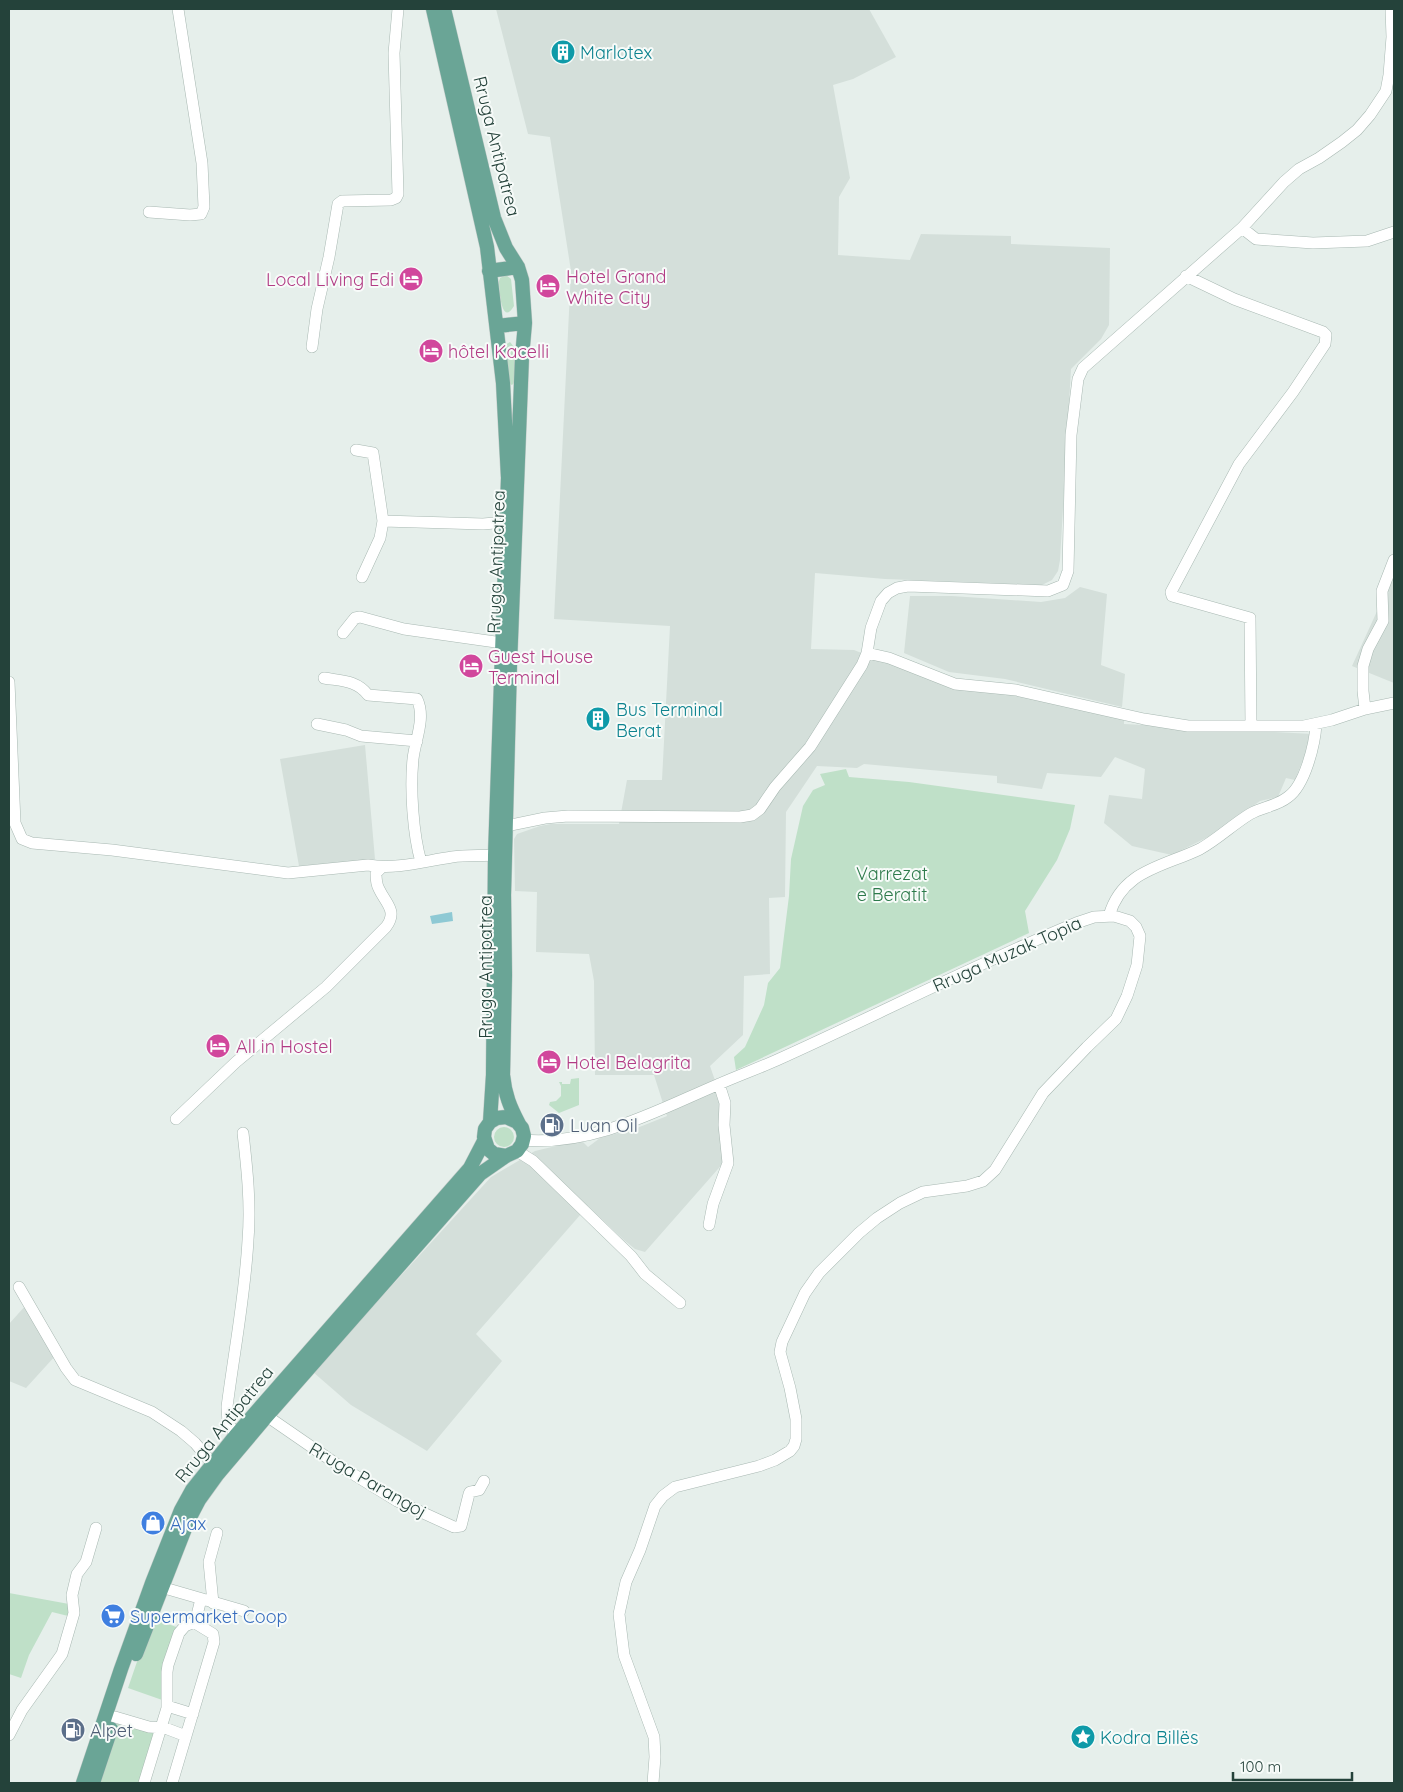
<svg xmlns="http://www.w3.org/2000/svg" width="1403" height="1792" font-family="Quicksand,sans-serif">
<style>
.built{fill:#d4dfda}
.green{fill:#bfe0c8}
.water{fill:#8ec9d4}
.lines{fill:none;stroke-linecap:round;stroke-linejoin:round}
.minor-casing{stroke:#a8b8b2;stroke-width:12}
.major-casing{stroke:#c2cac8;stroke-width:15}
.minor{stroke:#fff;stroke-width:11}
.major{stroke:#6aa596;stroke-width:14}
.labels{text-anchor:middle;dominant-baseline:central;stroke-width:4;stroke-linejoin:round;paint-order:stroke}
.culture-label{font-size:18px;fill:#0d838f;stroke:#f7fbf9;text-anchor:start}
.street-label{font-size:18px;fill:#24423a;stroke:#f7fbf9}
.hotel-label{font-size:18px;fill:#b23c85;stroke:#f7fbf9;text-anchor:start}
.park-label{font-size:18px;fill:#2d7a4b;stroke:#f7fbf9}
.service-label{font-size:18px;fill:#4e5e75;stroke:#f7fbf9;text-anchor:start}
.shop-label{font-size:18px;fill:#366cbe;stroke:#f7fbf9;text-anchor:start}
</style>
<rect width="100%" height="100%" fill="#e6efeb"/>
<path class="built" d="M496 9H869L896 57 853 79 833 85 850 178 839 197 838 255 910 260 921 234 1011 236V244L1110 248 1109 325 1101 339 1071 369 1060 560 1058 571 1052 580 1042 585 885 579 815 573 811 649 854 650 874 658 1005 693 1124 715V724L1313 734 1295 780 1286 778 1278 797 1260 801 1210 836 1172 855 1132 846 1104 823 1109 795 1142 799 1145 769 1115 757 1101 777 1047 773 1042 789 997 783V776L864 764 857 768 817 766 786 812 785 897 769 898 770 974 744 976 743 1035 710 1066 720 1095 725 1161 645 1252 635 1249 625 1241 588 1206 476 1334 502 1361 427 1451 351 1405 313 1372 491 1177 535 1151 581 1140 588 1147 600 1138 637 1128 667 1116 654 1075H595L594 981 589 954 536 952 537 892 515 891 514 839 517 834 540 826 551 824H619L627 780H662L670 626 554 619 571 271 550 137 528 134Z
M1394 574V683L1352 666Z
M1080 587 1107 594 1101 665 1125 674 1122 707 1005 679 949 672 904 653 910 596H952L1041 602 1065 598Z
M365 745 375 859 299 866 280 759Z
M26 1305 56 1355 26 1388 9 1381V1324Z"/>
<path class="green" d="M506 275 511 279 514 306C501 328 499 287 499 281L500 278Z
M510 342 514 347 516 381 512 385 510 384 505 345Z
M846 769 849 777 909 782 1075 805 1070 829 1057 860 1025 911 1029 933 736 1070 734 1057 745 1047 764 1005 768 983 780 968 789 896 791 859 803 806 813 790 825 785 820 774Z
M579 1078V1105L559 1113 549 1105 550 1102 556 1101 561 1096V1086L559 1082H562V1084H570L571 1079Z
M494 1137a10 10 0 1 1 20 0a10 10 0 1 1-20 0Z
M9 1593 69 1604 68 1616 52 1612 29 1655 21 1678 9 1674Z
M152 1618 179 1628 165 1701 128 1688Z
M118 1721 156 1734 142 1783H98Z"/>
<path class="water" d="M452 912 453 921 432 924 430 916Z"/>
<g class="lines">
<defs>
<path id="minor" d="M149 212 190 215 201 214 204 207 202 163 178 9
M1242 228 1256 239 1313 243 1367 241 1394 232
M1186 276 1234 299 1323 332 1326 335 1325 344 1293 392 1239 464 1171 592 1172 596 1250 618 1251 726
M312 347 317 309 329 257 338 204 342 201 391 200 396 198 398 194 394 53 398 9
M356 450 373 453 383 521 380 538 362 577
M383 521 483 524 506 522
M343 633 355 618 360 617 404 629 510 644
M867 653 889 658 955 684 1016 690 1144 719 1188 726H1304L1332 720 1365 709 1394 703
M324 678C341 681 357 680 368 695L417 699C426 718 415 740 413 759 410 789 413 834 421 862
M9 682 15 823 22 839 32 843 112 850 288 873 368 865C396 870 424 861 452 857 466 855 481 856 495 855
M1365 709 1363 691V666L1368 649 1383 621 1382 591 1394 560
M317 724 346 730 361 736 417 741
M498 825 506 826 545 818 568 816 740 817 752 815 760 809 775 787 810 747 862 665 867 653 871 628 881 601 888 593 897 588 908 586 1048 591 1063 585 1068 571 1071 435 1078 379 1083 368 1242 228 1284 182 1299 169 1319 158 1342 142 1357 130 1370 115 1386 91 1389 75 1392 37 1391 9
M1109 916C1122 870 1163 867 1200 849 1218 839 1232 825 1250 814 1262 807 1277 806 1288 797 1305 785 1315 744 1316 724
M176 1119 236 1062 326 987 386 927C398 911 386 904 379 889 376 884 376 879 376 873L381 868
M523 1140C593 1146 656 1111 717 1085 737 1076 757 1069 777 1060 877 1015 974 965 1076 923L1094 917 1114 916 1130 921 1136 927 1140 936 1137 965 1127 996 1116 1019 1087 1047 1043 1093 995 1170 983 1181 967 1186 923 1192 900 1203 877 1218 859 1233 819 1273 805 1293 782 1342 780 1352 790 1388 796 1419V1439L794 1446 790 1451 775 1460 759 1466 675 1487 663 1496 655 1506 640 1550 626 1582 619 1614 624 1655 654 1737 655 1757 653 1783
M517 1151 533 1161 631 1256 645 1274 680 1303
M709 1225 713 1204 728 1163 724 1125 725 1103 719 1084
M19 1287 66 1368 75 1380 152 1412 181 1431 195 1443 212 1463
M261 1412 335 1463 397 1501 454 1527 461 1526 469 1494 470 1492 479 1490 484 1481
M236 1435 228 1423 227 1407C234 1352 245 1296 248 1240 251 1205 247 1168 243 1133
M161 1587 244 1611
M213 1603 209 1562 217 1533
M167 1706 193 1714
M115 1717 149 1727 165 1728 186 1736
M9 1735 22 1710 62 1654 74 1613 72 1595 77 1574 86 1562 96 1528
M144 1783 167 1708V1672L168 1665 179 1633 185 1626 195 1622
M172 1783 214 1642 213 1634 195 1623 201 1599"/>
<path id="major" d="M433 9 487 247 503 383 508 478 495 855 493 1075 490 1122 485 1129 484 1137 488 1149 494 1154 506 1156 517 1151 522 1144 524 1136 522 1128 517 1122 506 1117 497 1118 490 1122
M444 9 494 218 506 248 518 267 522 280 525 323 522 357 510 665 504 895 505 975 503 1075C505 1095 510 1107 519 1124
M489 271 518 267
M497 326 525 323
M136 1654 188 1521 199 1500 217 1475 266 1417 480 1174 506 1156
M83 1783 121 1669 152 1583 181 1510 192 1490 236 1435 470 1168 484 1141
M93 1783 111 1729"/>
</defs>
<use href="#minor" class="minor-casing"/>
<use href="#major" class="major-casing"/>
<use href="#minor" class="minor"/>
<use href="#major" class="major"/>
</g>
<defs>
<symbol id="building-disc" viewBox="-11 -11 22 22"><circle r="9.5" fill="#0f9aa8" stroke="#f7fbf9"/><path d="M-4-6H4V6H1V3H-1V6H-4ZM-2.5-4.3h1.7v1.8h-1.7ZM.8-4.3h1.7v1.8H.8ZM-2.5-1h1.7V.8h-1.7ZM.8-1h1.7V.8H.8Z" fill="#fff"/></symbol>
<symbol id="hotel-disc" viewBox="-11 -11 22 22"><circle r="9.5" fill="#d1479c" stroke="#f7fbf9"/><path d="M-6-4.5h1.5V1H6V5H4.5V3h-9V5H-6ZM-4 0a1.8 1.8 0 1 1 3.6 0ZM.5 0V-2.5h3Q6-2.5 6 0Z" fill="#fff"/></symbol>
<symbol id="fuel-disc" viewBox="-11 -11 22 22"><circle r="9.5" fill="#5c6f8a" stroke="#f7fbf9"/><path d="M-5.5-6h7V0h2V4h1.3V-2.5L3-4.5l.8-.8L6-3V5H2.5V1h-1V6h-7ZM-4.2-4.7v3.2H.2V-4.7Z" fill="#fff"/></symbol>
<symbol id="shop-disc" viewBox="-11 -11 22 22"><circle r="9.5" fill="#3f7fe0" stroke="#f7fbf9"/><path d="M-5-2.5h2.3a2.7 3.5 0 0 1 5.4 0H5L5.5 6h-11ZM-1.5-2.5h3a1.5 2.3 0 0 0-3 0Z" fill="#fff"/></symbol>
<symbol id="supermarket-disc" viewBox="-11 -11 22 22"><circle r="9.5" fill="#3f7fe0" stroke="#f7fbf9"/><path d="M-6-5.5h2.5l.6 2H6L4.5 2H-2.5L-4.4-4H-6ZM-1.5 3.2a1.3 1.3 0 1 0 .1 0ZM3 3.2a1.3 1.3 0 1 0 .1 0Z" fill="#fff"/></symbol>
<symbol id="sight-disc" viewBox="-11 -11 22 22"><circle r="9.5" fill="#0f9aa8" stroke="#f7fbf9"/><path d="M0-6L1.8-2.2L6-1.7L2.9 1.2L3.7 5.4L0 3.3L-3.7 5.4L-2.9 1.2L-6-1.7L-1.8-2.2Z" fill="#fff"/></symbol>
</defs>
<g fill-rule="evenodd">
<use href="#building-disc" x="549" y="38" width="28" height="28"/>
<use href="#hotel-disc" x="397" y="265" width="28" height="28"/>
<use href="#hotel-disc" x="534" y="272" width="28" height="28"/>
<use href="#hotel-disc" x="417" y="337" width="28" height="28"/>
<use href="#hotel-disc" x="457" y="652" width="28" height="28"/>
<use href="#building-disc" x="584" y="705" width="28" height="28"/>
<use href="#hotel-disc" x="204" y="1032" width="28" height="28"/>
<use href="#hotel-disc" x="535" y="1048" width="28" height="28"/>
<use href="#fuel-disc" x="538" y="1111" width="28" height="28"/>
<use href="#shop-disc" x="139" y="1509" width="28" height="28"/>
<use href="#supermarket-disc" x="99" y="1602" width="28" height="28"/>
<use href="#fuel-disc" x="59" y="1716" width="28" height="28"/>
<use href="#sight-disc" x="1069" y="1723" width="28" height="28"/>
</g>
<g class="labels">
<g class="culture-label">
<text x="580" y="52">Marlotex</text>
<text x="616" y="709">Bus Terminal<tspan x="616" dy="21">Berat</tspan></text>
<text x="1100" y="1737">Kodra Billës</text>
</g>
<g class="street-label">
<text transform="translate(497 146) rotate(76)">Rruga Antipatrea</text>
<text transform="translate(496 562) rotate(-88)">Rruga Antipatrea</text>
<text transform="translate(1007 954) rotate(-24)">Rruga Muzak Topia</text>
<text transform="translate(485 967) rotate(-90)">Rruga Antipatrea</text>
<text transform="translate(224 1424) rotate(-51)">Rruga Antipatrea</text>
<text transform="translate(368 1480) rotate(30)">Rruga Parangoj</text>
</g>
<g class="hotel-label">
<text x="566" y="276">Hotel Grand<tspan x="566" dy="21">White City</tspan></text>
<text x="394" y="279" text-anchor="end">Local Living Edi</text>
<text x="448" y="351">hôtel Kacelli</text>
<text x="488" y="656">Guest House<tspan x="488" dy="21">Terminal</tspan></text>
<text x="236" y="1046">All in Hostel</text>
<text x="566" y="1062">Hotel Belagrita</text>
</g>
<g class="park-label">
<text x="892" y="873">Varrezat<tspan x="892" dy="21">e Beratit</tspan></text>
</g>
<g class="service-label">
<text x="570" y="1125">Luan Oil</text>
<text x="90" y="1730">Alpet</text>
</g>
<g class="shop-label">
<text x="170" y="1523">Ajax</text>
<text x="130" y="1616">Supermarket Coop</text>
</g>
</g>
<rect width="1403" height="1792" fill="none" stroke="#24423a" stroke-width="20"/>
<path d="M1233 1772v8h119v-8" fill="none" stroke="#24423a" stroke-width="2.5"/>
<text x="1240" y="1772" font-size="15" fill="#24423a" stroke="#f7fbf9" stroke-width="4" paint-order="stroke">100 m</text>
</svg>
